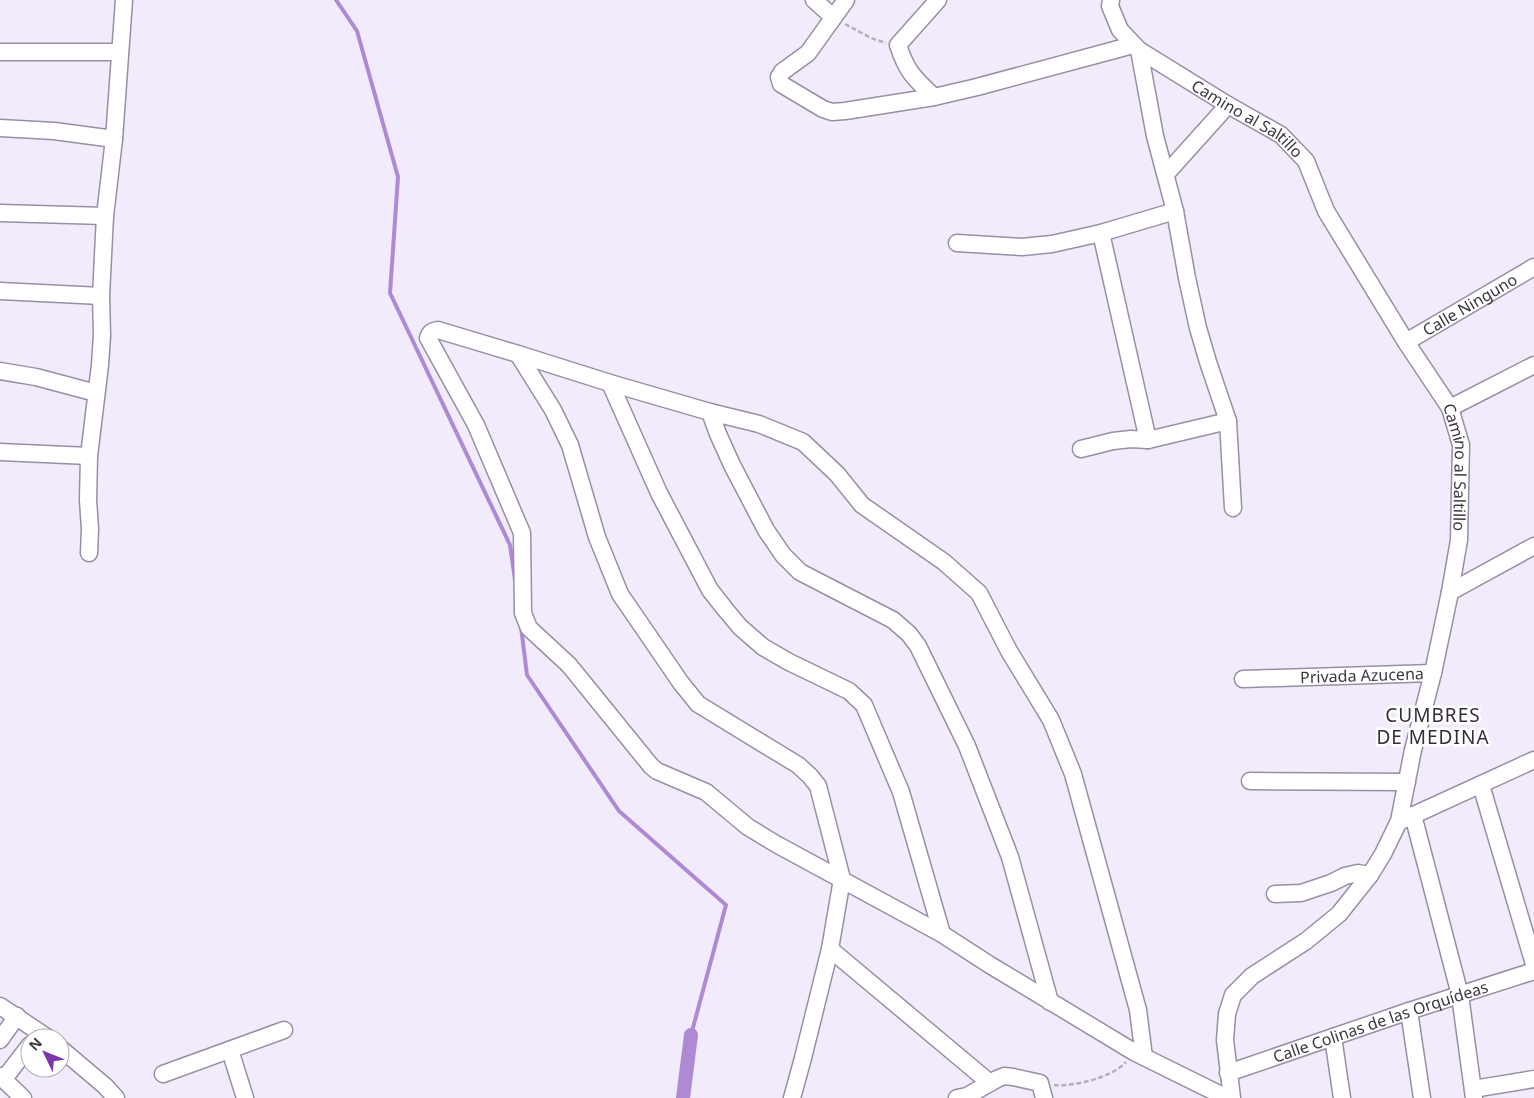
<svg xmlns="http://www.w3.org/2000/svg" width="1534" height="1098" font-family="'Noto Sans',sans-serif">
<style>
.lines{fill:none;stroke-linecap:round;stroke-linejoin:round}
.stream{stroke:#ae8ad4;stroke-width:4}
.canal{stroke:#ae8ad4;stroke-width:14}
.minor-casing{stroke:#998ea6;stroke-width:19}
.path{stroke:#b4aebc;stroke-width:2.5;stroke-dasharray:5 2.5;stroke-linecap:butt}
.minor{stroke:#fff;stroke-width:16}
.labels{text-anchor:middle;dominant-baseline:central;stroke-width:5;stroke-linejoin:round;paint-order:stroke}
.street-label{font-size:16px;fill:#3c3741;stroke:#fff}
.quarter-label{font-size:19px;letter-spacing:1px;fill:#352b3f;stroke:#fff}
</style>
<rect width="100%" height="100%" fill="#f2ebfb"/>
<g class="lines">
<path class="stream" d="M336 0 357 31 398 177 390 293 510 545 515 580
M521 627 527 675 619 811 726 905 691 1035"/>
<path class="canal" d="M683 1098 691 1035"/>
<defs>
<g id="minor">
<path d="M814 0 833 17"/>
<path d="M846 0 808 53 782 72 779 77 781 84 823 109 832 112 845 111 934 97 977 87 1133 45"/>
<path id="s1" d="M1111 0 1110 6 1120 30 1139 50 1228 105 1281 135 1306 161 1326 211 1406 342 1450 408 1461 445 1459 540 1450 592 1433 673 1413 750 1399 821 1383 854 1370 875 1339 914 1306 941 1252 976 1233 995 1227 1014 1225 1040 1232 1098"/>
<path d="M1139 50 1155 136 1175 211 1187 278 1198 328 1208 362 1228 421 1233 508"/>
<path d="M0 52H120"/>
<path d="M934 97C913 77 907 72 898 45L938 0"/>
<path d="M0 128 54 131 114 139"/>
<path d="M1166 174 1228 105"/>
<path d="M0 213 105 216"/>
<path d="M1101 233 1148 440"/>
<path d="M957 243 1022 247 1052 244 1101 233 1175 211"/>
<path d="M0 291 101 296"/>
<path id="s2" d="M1406 342 1534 267"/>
<path d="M518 354 438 330C432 331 430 332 428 338L476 425 522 533 523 613 529 628 569 665 651 766 657 771 706 792 748 827 776 844 942 934 990 965 1134 1052 1227 1098"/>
<path d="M0 371 36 377 96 393"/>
<path d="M610 383 659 493 710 590 725 609 740 627 763 647 789 662 849 691 864 705 901 792 942 934"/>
<path d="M1450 408 1534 365"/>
<path d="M710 412 759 424 803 442 837 474 862 505 944 562 979 593 1009 651 1051 720 1073 774 1138 1010 1144 1057"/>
<path d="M1081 449 1113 441 1131 439 1148 440 1228 421"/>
<path d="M0 452 89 456"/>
<path d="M89 553 90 529 88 500 89 456 100 365 102 335 101 296 105 216 114 139 124 0"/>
<path d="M1450 592 1534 546"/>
<path id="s3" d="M1243 679 1433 673"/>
<path d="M1250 781 1407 782"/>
<path d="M1481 785 1534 964"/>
<path d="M1413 815 1460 995 1474 1098"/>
<path d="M1403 820 1534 760"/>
<path d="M1275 894 1301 893 1331 883 1345 876 1358 873 1370 875"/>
<path d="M830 949 990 1083"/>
<path d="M0 1006 48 1038"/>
<path d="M1409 1011 1422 1098"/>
<path d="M1333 1037 1342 1098"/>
<path d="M0 1040 17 1016"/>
<path d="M60 1048 105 1086 116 1098"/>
<path d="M230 1050 245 1098"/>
<path id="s4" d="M1228 1073 1409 1011 1534 971"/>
<path d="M163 1074 284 1030"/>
<path d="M0 1076 23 1098"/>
<path d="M4 1079 30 1045"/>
<path d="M1473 1089 1534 1079"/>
<path d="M792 1098 803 1058 830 949 842 879 818 786 810 776 798 765 698 704 681 683 620 594 597 537 570 445 553 410 518 354 610 383 710 412 718 434 732 465 766 530 783 555 800 572 893 620 909 634 918 646 967 746 1010 857 1050 1002"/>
<path d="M957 1098 967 1096 997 1079 1004 1076 1013 1077 1040 1083 1044 1098"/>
</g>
</defs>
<use href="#minor" class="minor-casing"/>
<path class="path" d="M845 24 871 38 886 43
M1054 1085C1074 1087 1113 1077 1126 1062"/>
<use href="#minor" class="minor"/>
</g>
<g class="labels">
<g class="street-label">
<text stroke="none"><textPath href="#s1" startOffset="188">Camino al Saltillo</textPath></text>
<text stroke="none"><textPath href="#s2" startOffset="74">Calle Ninguno</textPath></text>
<text stroke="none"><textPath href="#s1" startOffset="608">Camino al Saltillo</textPath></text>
<text stroke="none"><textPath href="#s3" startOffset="119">Privada Azucena</textPath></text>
<text stroke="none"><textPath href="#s4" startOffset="161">Calle Colinas de las Orquídeas</textPath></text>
</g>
<g class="quarter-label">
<text x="1433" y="715">CUMBRES<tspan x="1433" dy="22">DE MEDINA</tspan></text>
</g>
</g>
<g transform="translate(45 1053) rotate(313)"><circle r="24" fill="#ffffff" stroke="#b1afb3"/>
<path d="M0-4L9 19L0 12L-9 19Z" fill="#7838ac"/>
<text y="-8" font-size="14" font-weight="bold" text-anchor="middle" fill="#3c3741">N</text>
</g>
</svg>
